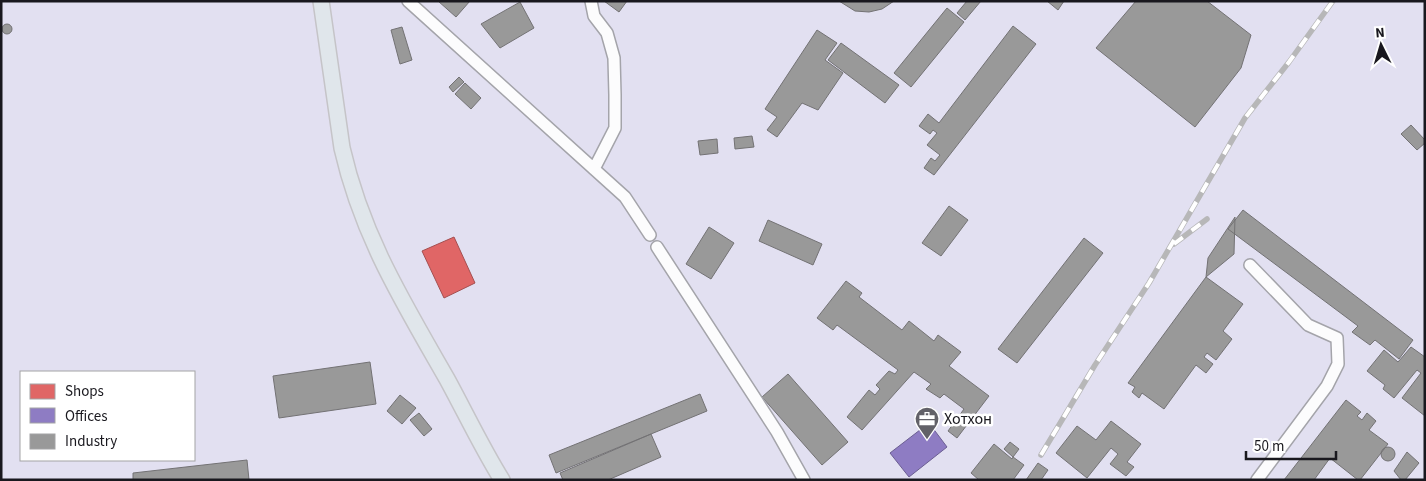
<svg xmlns="http://www.w3.org/2000/svg" width="1426" height="481" font-family="'Source Sans 3',sans-serif">
<style>
.built{fill:#e2e0f1;fill-rule:evenodd}
.shops{fill:#e06666;stroke:#a44f50}
.offices{fill:#8e7cc3;stroke:#6b5e92}
.industry{fill:#999;stroke:#737274}
.lines{fill:none;stroke-linecap:round;stroke-linejoin:round}
.minor-casing{stroke:#a4a4aa;stroke-width:14}
.major-casing{stroke:#c5c4c8;stroke-width:18}
.minor{stroke:#fcfcfd;stroke-width:11}
.major{stroke:#e0e6eb;stroke-width:15}
.rail-casing{stroke:#b7b7b8;stroke-width:5.5}
.rail{stroke:#fff;stroke-width:4;stroke-dasharray:11;stroke-linecap:butt}
.labels{text-anchor:middle;dominant-baseline:central;stroke-width:5;stroke-linejoin:round;paint-order:stroke}
.poi-label{font-size:16px;fill:#19181e;stroke:#fff;text-anchor:start}
</style>
<rect width="100%" height="100%" fill="#e9e8f0"/>
<path class="built" d="M1 1H1425V480H1ZM21 372H194V460H21Z"/>
<path class="shops" d="M454 237 475 283 444 298 422 251Z"/>
<path class="offices" d="M929 423 947 447 909 477 890 453Z"/>
<path class="industry" d="M438 1H470L456 17Z
M604 1H627L619 12Z
M839 1H894L882 9 869 12 855 11Z
M967 1H981L965 20 957 13Z
M1047 1H1064L1058 10Z
M1136 1H1207L1251 35 1241 68 1195 127 1096 48Z
M520 2 534 28 500 48 481 24Z
M947 8 964 22 911 87 894 73Z
M2 29a5 5 0 1 1 10 0a5 5 0 1 1-10 0Z
M1013 26 1036 44 934 175 924 168 931 158 935 161 940 155 927 145 937 133 933 130 930 134 919 126 928 114 939 123Z
M402 27 412 60 400 64 391 30Z
M817 30 837 43 825 60 843 73 818 110 802 103 777 137 767 130 777 117 765 109Z
M841 43 899 85 885 103 828 60Z
M459 77 464 82 453 92 449 87Z
M465 83 481 98 471 109 455 94Z
M1411 125 1425 140V143L1417 150 1401 134Z
M752 136 754 147 735 149 734 138Z
M717 139 718 153 700 155 698 141Z
M949 206 968 220 941 256 922 243Z
M1243 210 1413 340 1399 359 1375 340 1370 345 1352 332 1358 326 1228 229Z
M1235 217 1234 254 1206 277 1208 258Z
M768 220 822 244 813 265 759 241Z
M709 227 734 243 711 279 686 264Z
M1084 238 1103 253 1017 363 998 349Z
M1206 277 1243 304 1223 331 1232 339 1216 360 1207 353 1204 357 1213 364 1206 373 1196 365 1164 409 1142 393 1139 398 1132 392 1135 387 1128 383Z
M846 281 862 293 859 297 902 330 909 321 934 341 938 335 961 352 949 366 989 396 957 438 948 431 964 409 944 394 940 398 926 389 931 384 914 372 862 430 847 417 869 390 875 395 880 389 876 385 889 371 895 374 898 370 837 325 833 330 817 318Z
M1411 347 1425 357V416L1402 398 1421 373 1417 370 1394 398 1383 389 1385 385 1367 371 1384 350 1398 362Z
M370 362 376 404 279 418 273 376Z
M788 374 848 442 822 465 762 397Z
M700 394 707 411 556 473 549 455Z
M400 395 416 408 402 424 387 411Z
M1346 400 1361 412 1357 416 1362 420 1367 413 1376 421 1369 430 1388 444 1360 480H1358L1330 458 1314 480H1284Z
M419 413 432 429 424 436 410 420Z
M1111 421 1141 444 1127 462 1134 467 1126 476 1110 464 1118 454 1111 448 1087 478 1056 453 1077 426 1096 440Z
M651 434 661 457 608 480H563L560 473Z
M1010 442 1019 449 1013 457 1004 449Z
M994 444 1012 459 1013 457 1024 465 1013 480H979L971 473Z
M1381 454a7 7 0 1 1 14 0a7 7 0 1 1-14 0Z
M1407 452 1419 463 1405 480H1401L1394 471Z
M247 460 249 480H133V473Z
M1038 463 1048 470 1041 480H1026Z"/>
<g class="lines">
<defs>
<path id="minor" d="M408 1 625 197 650 235
M591 1 594 16 607 33 614 58 615 95V128L594 169
M657 247 777 432 804 480
M1250 265 1308 325 1337 338 1338 364 1327 386 1257 480"/>
<path id="major" d="M321 1 342 148C362 236 403 302 447 379 465 412 482 448 502 480"/>
</defs>
<use href="#minor" class="minor-casing"/>
<use href="#major" class="major-casing"/>
<use href="#minor" class="minor"/>
<use href="#major" class="major"/>
<defs>
<path id="rail" d="M1174 244 1207 219
M1041 455 1095 365 1149 283 1245 118 1289 62 1333 1"/>
</defs>
<use href="#rail" class="rail-casing"/>
<use href="#rail" class="rail"/>
</g>
<defs>
<symbol id="office-pin" viewBox="-11 -11 22 30"><path d="M0 17L-7.5 6A9.5 9.5 0 1 1 7.5 6Z" fill="#626168" stroke="#fff"/><path d="M-6-3h4V-5.5h4V-3h4V5H-6ZM-1-4.5V-3h2v-1.5ZM-6 0V1H6V0Z" fill="#fff"/></symbol>
</defs>
<g fill-rule="evenodd">
<use href="#office-pin" x="913" y="405" width="28" height="38"/>
</g>
<g class="labels">
<g class="poi-label">
<text x="944" y="419">Хотхон</text>
</g>
</g>
<rect width="1426" height="481" fill="none" stroke="#19181e" stroke-width="5"/>
<rect x="20" y="371" width="175" height="90" fill="#ffffff" stroke="#a3a3a5"/>
<rect x="30" y="384" width="25" height="15" fill="#e06666" stroke="#a3a3a5"/>
<text x="65" y="396" font-size="15" fill="#19181e">Shops</text>
<rect x="30" y="408" width="25" height="15" fill="#8e7cc3" stroke="#a3a3a5"/>
<text x="65" y="421" font-size="15" fill="#19181e">Offices</text>
<rect x="30" y="434" width="25" height="15" fill="#999999" stroke="#a3a3a5"/>
<text x="65" y="446" font-size="15" fill="#19181e">Industry</text>
<g transform="translate(1381 45) rotate(355)" stroke="#ffffff" stroke-width="4" paint-order="stroke">
<path d="M0-4L9 19L0 12L-9 19Z" fill="#19181e"/>
<text y="-8" font-size="14" font-weight="bold" text-anchor="middle" fill="#19181e">N</text>
</g>
<path d="M1246 451v8h90v-8" fill="none" stroke="#19181e" stroke-width="2.5"/>
<text x="1254" y="451" font-size="15" fill="#19181e" stroke="#ffffff" stroke-width="4" paint-order="stroke">50 m</text>
</svg>
